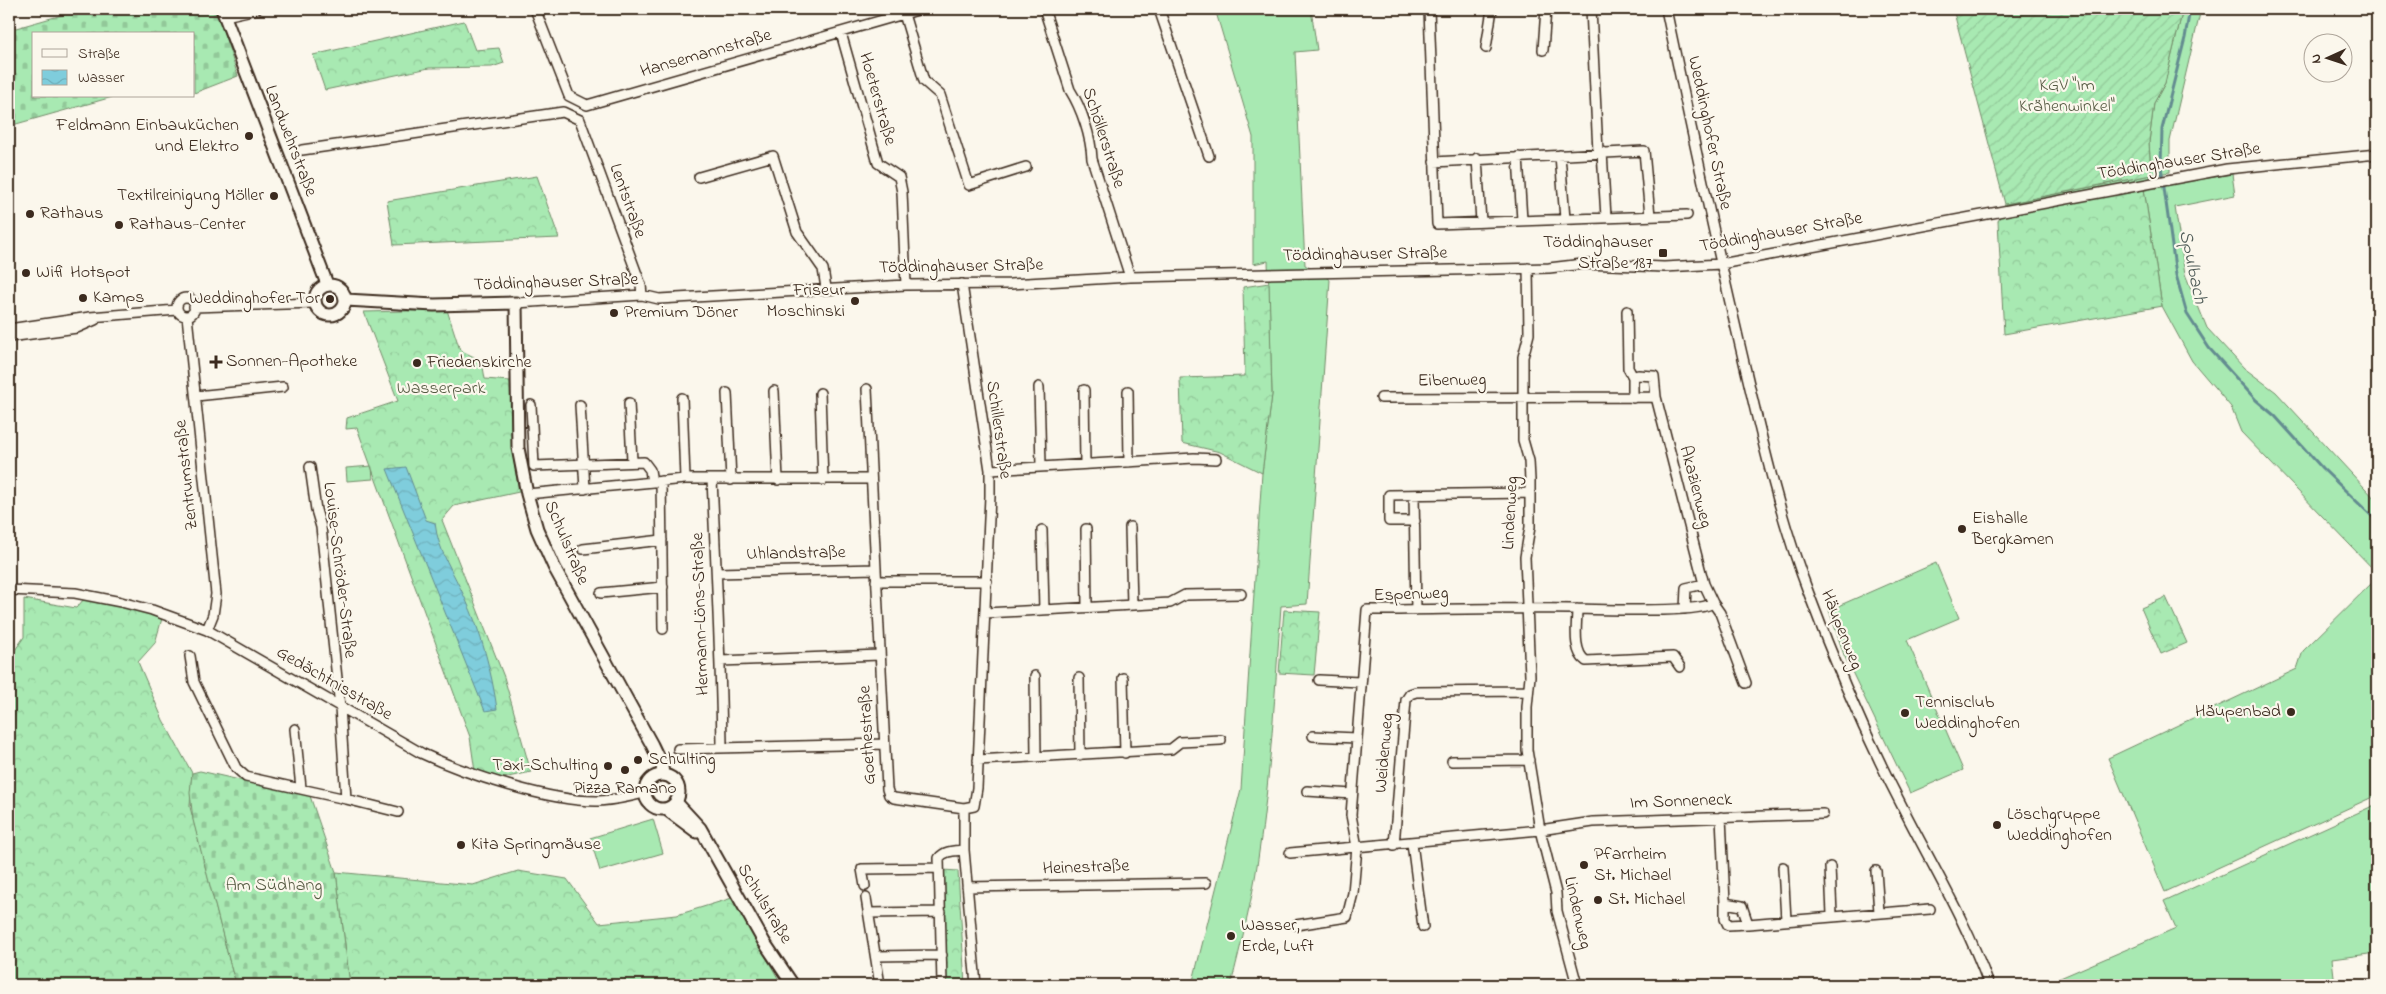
<svg xmlns="http://www.w3.org/2000/svg" width="2386" height="994" font-family="'Indie Flower',sans-serif">
<style>
.grass{fill:#a8e9b2;stroke:#728a68}
.forest{fill:url(#forest-crowns);stroke:#728a68}
.cemetery{fill:url(#cemetery-stones);stroke:#728a68}
.garden{fill:url(#garden-furrows);stroke:#728a68}
.water{fill:url(#water-waves);stroke:#648c90}
.lines{fill:none;stroke-linecap:round;stroke-linejoin:round}
.stream{stroke:#648c90;stroke-width:3}
.minor-casing{stroke:#3b2a1e;stroke-width:12}
.major-casing{stroke:#3b2a1e;stroke-width:15}
.minor{stroke:#fbf7ec;stroke-width:9}
.major{stroke:#fbf7ec;stroke-width:11}
.poi-dot{fill:#3b2a1e;stroke:#fbf7ec;stroke-width:2}
.labels{text-anchor:middle;dominant-baseline:central;stroke-width:4.5;stroke-linejoin:round;paint-order:stroke}
.street-label{font-size:18px;fill:#3b2a1e;stroke:#fbf7ec}
.park-label{font-size:18px;fill:#565a43;stroke:#fbf7ec}
.poi-label{font-size:18px;fill:#3b2a1e;stroke:#fbf7ec;text-anchor:start}
.water-label{font-size:19px;font-style:italic;fill:#4f5b57;stroke:#fbf7ec}
</style>
<defs>
<pattern id="forest-crowns" width="20" height="18" patternUnits="userSpaceOnUse" patternTransform="scale(1.25)"><rect width="20" height="18" fill="#a8e9b2"/><path d="M2 6a3 3 0 1 1 6 0M12 15a3 3 0 1 1 6 0" fill="none" stroke="#92c899"/></pattern>
<pattern id="cemetery-stones" width="16" height="16" patternUnits="userSpaceOnUse" patternTransform="scale(1.25)"><rect width="16" height="16" fill="#a8e9b2"/><path d="M2 7V4a2 2 0 0 1 4 0v3zM10 15v-3a2 2 0 0 1 4 0v3z" fill="#92c899"/></pattern>
<pattern id="garden-furrows" width="10" height="10" patternUnits="userSpaceOnUse" patternTransform="scale(1.25)"><rect width="10" height="10" fill="#a8e9b2"/><path d="M-1 1l2-2M0 10L10 0M9 11l2-2" fill="none" stroke="#92c899"/></pattern>
<pattern id="water-waves" width="16" height="10" patternUnits="userSpaceOnUse" patternTransform="scale(1.25)"><rect width="16" height="10" fill="#7fcddc"/><path d="M0 5q4-4 8 0t8 0" fill="none" stroke="#6fb0bc"/></pattern>
</defs>
<rect width="100%" height="100%" fill="#fbf7ec"/>
<filter id="ink" filterUnits="userSpaceOnUse"><feTurbulence type="fractalNoise" baseFrequency=".02" numOctaves="2"/><feDisplacementMap in="SourceGraphic" scale="10" xChannelSelector="R" yChannelSelector="G"/><feConvolveMatrix kernelMatrix="1 2 1 2 8 2 1 2 1" color-interpolation-filters="sRGB"/></filter>
<g filter="url(#ink)">
<path class="grass" d="M1215 9H1311L1317 50 1295 52 1305 265 1330 280 1307 604 1281 606C1275 690 1271 775 1258 859 1252 902 1241 943 1231 985H1192L1241 789 1262 473 1272 394 1268 261 1253 264V137Z
M2183 9H2201L2170 141V172L2151 175 2149 142 2154 103 2165 83Z
M2232 174 2235 195 2175 207 2185 274 2207 328 2244 368 2276 392 2377 501V573L2241 432 2231 407 2192 361 2162 306 2144 189Z
M372 466 373 479 347 481 346 468Z
M1936 563 1959 618 1907 640 1963 770 1910 793 1844 655 1829 610Z
M2377 578V795L2165 892 2108 758 2297 669 2303 651Z
M2377 804V959L2376 953 2332 959 2335 985H2044L2176 928 2164 901Z
M653 819 663 853 600 871 590 838Z"/>
<path class="forest" d="M464 21 475 50 499 48 504 63 492 67 429 68 325 90 313 55Z
M2151 175 2144 189 2162 306 2004 334 1998 221 2005 204Z
M537 176 559 238 394 245 387 201Z
M1269 283 1272 395 1262 473 1220 452 1182 443 1180 378 1245 376 1243 287Z
M447 310 460 350 482 361 485 379 510 381 512 450 519 492 454 506 442 520 504 677 531 772 499 779 475 772 470 737 357 428 346 429 347 418 398 401 364 312Z
M86 597 163 615 155 643 138 662 163 720 192 773 190 807 232 971 237 985H9V659L24 637V599L76 608Z
M2166 597 2187 643 2161 654 2141 608Z
M1284 610 1320 612 1314 675 1279 673Z
M943 870 958 871 965 985H946Z
M518 871 567 879 599 923 677 915 732 898 782 985H350L336 872 473 885Z"/>
<path class="cemetery" d="M83 9H216L238 76 194 93V34H34V96H116L9 126V30Z
M200 771 310 796 336 872 350 985H237L232 971 193 820 190 793 192 773Z"/>
<path class="garden" d="M1953 9H2183L2165 83 2154 103 2149 142 2151 175 2005 204Z"/>
<path class="water" d="M406 467 426 520 435 523C438 551 454 573 465 598 481 631 492 673 497 709L485 711 387 469Z"/>
<g class="lines">
<path class="stream" d="M2190 9 2185 38 2162 129 2161 166 2176 275 2187 314 2209 348 2256 400 2275 416 2322 468 2377 521"/>
<defs>
<path id="minor" d="M535 9 569 96 587 105 921 9
M1046 9 1045 12 1070 90C1082 109 1091 137 1092 159L1130 277
M1159 9 1209 156
M1429 9 1437 224 1687 215
M1591 9 1598 152
M1666 9C1690 124 1715 239 1742 354 1761 435 1779 516 1809 594 1836 667 1867 739 1903 808 1933 867 1967 923 1989 985
M904 14 924 81 940 95 969 185 1026 167
M225 16 257 9
M841 33 878 163 899 177 902 192 906 285
M1486 48 1492 9
M1543 50 1546 9
M302 150 563 112 580 120 641 285 642 295
M1602 152 1606 217
M1560 155 1565 219
M1518 157 1522 220
M1477 158 1481 222
M1434 162 1644 151 1650 216
M699 177 773 156 797 232 823 269 826 288
M1528 268 1529 334 1523 357V440L1529 461 1530 480V527L1525 557 1530 676 1527 707V750L1540 830 1556 893 1557 911 1577 985
M962 284 990 470V496L977 788 974 806 964 808
M177 307a9 9 0 1 1 18 0a9 9 0 1 1-18 0Z
M516 303 642 295 659 299 906 285 1010 284 1130 277 1549 268 1583 264 1664 267 1721 264 2227 169 2377 154
M194 307 315 303
M1627 311 1628 368 1633 377
M187 316 216 594 213 615 207 630
M9 329 90 317 177 310
M9 337 77 328 95 320
M1039 387 1041 466
M867 389 887 789 889 795 894 798 964 808V850L976 985
M1084 390 1085 464
M774 391 778 480
M1128 391 1129 462
M727 393 731 480
M820 393 823 480
M196 396 283 387
M1656 397 1704 584
M682 398 685 479
M1381 398C1473 398 1565 398 1656 397L1654 376 1638 375 1633 377V398
M629 403 632 461
M531 405 534 466 644 462 650 470 652 482
M580 405 585 489
M990 470 1194 458 1216 459
M712 479C716 569 721 658 722 748
M661 481 663 629
M527 494 685 479H870
M1414 495 1416 610
M1415 521H1389V495L1530 493
M1130 527 1132 605
M1086 529 1087 607
M1042 530 1044 610
M583 549 662 540
M717 573 875 569
M876 581H987
M9 590 75 593 121 602 152 610 207 630 421 753C466 774 550 802 599 801 614 800 629 797 644 793
M601 593 663 587
M1713 603 1720 613 1746 683
M1577 609C1577 624 1572 652 1586 661L1673 657 1680 667
M985 613 1170 603 1185 595 1241 594
M190 656 194 682 236 768 246 777 346 799 340 707 321 527 316 510 310 467
M720 661 880 655
M1035 676 1036 757
M1079 678 1080 755
M1123 678 1125 753
M1319 680 1360 682
M295 729 301 788
M1313 736 1356 738
M678 749 884 744
M978 760 1171 749 1180 742 1221 740
M1452 761 1529 760
M1307 791 1352 794
M346 799 398 812
M1721 817 1725 903
M1412 843 1423 927
M1394 845 1406 700 1410 694 1416 692 1528 691
M1290 853 1540 830 1593 822 1823 814
M1783 867 1786 920
M1830 867 1832 915
M1876 871 1879 912
M865 886 862 869 939 868
M967 887 1206 883
M866 898 880 985
M868 913 941 912
M1748 924 1728 925 1725 919V903L1742 906 1748 924 1930 909
M1296 925 1347 917 1353 893 1357 847 1351 815 1367 610C1436 610 1504 607 1573 609 1598 609 1698 614 1713 603L1704 584 1686 588 1685 609
M876 956 942 955
M942 985 939 858C945 850 955 851 964 850"/>
<path id="major" d="M222 9 327 284
M315 300a15 15 0 1 1 30 0a15 15 0 1 1-30 0Z
M346 300 434 305 516 303 518 448 527 494 537 529 554 567 652 745 662 766 663 775
M645 792a17 17 0 1 1 34 0a17 17 0 1 1-34 0Z
M676 802 700 828 764 942 793 985
M666 809 697 832"/>
</defs>
<use href="#minor" class="minor-casing"/>
<use href="#major" class="major-casing"/>
<use href="#minor" class="minor"/>
<use href="#major" class="major"/>
</g>
</g>
<g class="poi-dot">
<circle cx="249" cy="136" r="5"/>
<circle cx="274" cy="196" r="5"/>
<circle cx="30" cy="214" r="5"/>
<circle cx="119" cy="225" r="5"/>
<rect x="1658" y="248" width="10" height="10" rx="2.5"/>
<circle cx="26" cy="273" r="5"/>
<circle cx="83" cy="298" r="5"/>
<circle cx="330" cy="299" r="5"/>
<circle cx="855" cy="301" r="5"/>
<circle cx="614" cy="313" r="5"/>
<path d="M213.5 354.5h5v5h5v5h-5v5h-5v-5h-5v-5h5z"/>
<circle cx="417" cy="363" r="5"/>
<circle cx="1962" cy="529" r="5"/>
<circle cx="2291" cy="712" r="5"/>
<circle cx="1905" cy="713" r="5"/>
<circle cx="638" cy="760" r="5"/>
<circle cx="608" cy="766" r="5"/>
<circle cx="625" cy="770" r="5"/>
<circle cx="1997" cy="825" r="5"/>
<circle cx="461" cy="845" r="5"/>
<circle cx="1584" cy="865" r="5"/>
<circle cx="1598" cy="900" r="5"/>
<circle cx="1231" cy="936" r="5"/>
</g>
<g class="labels">
<g class="street-label">
<text transform="translate(706 54) rotate(-16)">Hansemannstraße</text>
<text transform="translate(877 99) rotate(74)">Hoeterstraße</text>
<text transform="translate(1709 133) rotate(78)">Weddinghofer Straße</text>
<text transform="translate(1103 138) rotate(72)">Schöllerstraße</text>
<text transform="translate(290 141) rotate(69)">Landwehrstraße</text>
<text transform="translate(2179 162) rotate(-9)">Töddinghauser Straße</text>
<text transform="translate(627 201) rotate(70)">Lentstraße</text>
<text transform="translate(1781 233) rotate(-10)">Töddinghauser Straße</text>
<text transform="translate(1365 255) rotate(-1)">Töddinghauser Straße</text>
<text transform="translate(961 267) rotate(-1)">Töddinghauser Straße</text>
<text transform="translate(556 283) rotate(-2)">Töddinghauser Straße</text>
<text transform="translate(1452 381) rotate(-1)">Eibenweg</text>
<text transform="translate(998 430) rotate(82)">Schillerstraße</text>
<text transform="translate(187 475) rotate(-96)">Zentrumstraße</text>
<text transform="translate(1695 487) rotate(75)">Akazienweg</text>
<text transform="translate(1511 513) rotate(-87)">Lindenweg</text>
<text transform="translate(566 543) rotate(67)">Schulstraße</text>
<text transform="translate(796 554) rotate(-1)">Uhlandstraße</text>
<text transform="translate(339 570) rotate(83)">Louise-Schröder-Straße</text>
<text transform="translate(1411 595) rotate(-2)">Espenweg</text>
<text transform="translate(701 614) rotate(-92)">Hermann-Löns-Straße</text>
<text transform="translate(1841 630) rotate(68)">Häupenweg</text>
<text transform="translate(334 684) rotate(30)">Gedächtnisstraße</text>
<text transform="translate(868 735) rotate(-93)">Goethestraße</text>
<text transform="translate(1385 753) rotate(-85)">Weidenweg</text>
<text transform="translate(1681 802) rotate(-2)">Im Sonneneck</text>
<text transform="translate(1086 868) rotate(-2)">Heinestraße</text>
<text transform="translate(764 904) rotate(59)">Schulstraße</text>
<text transform="translate(1577 913) rotate(77)">Lindenweg</text>
</g>
<g class="park-label">
<text x="2067" y="86">KGV "Im<tspan x="2067" dy="21">Krähenwinkel"</tspan></text>
<text x="441" y="389">Wasserpark</text>
<text x="274" y="886">Am Südhang</text>
</g>
<g class="poi-label">
<text x="239" y="126" text-anchor="end">Feldmann Einbauküchen<tspan x="239" dy="21">und Elektro</tspan></text>
<text x="264" y="196" text-anchor="end">Textilreinigung Möller</text>
<text x="40" y="214">Rathaus</text>
<text x="129" y="225">Rathaus-Center</text>
<text x="1653" y="243" text-anchor="end">Töddinghauser<tspan x="1653" dy="21">Straße 187</tspan></text>
<text x="36" y="273">Wifi Hotspot</text>
<text x="845" y="291" text-anchor="end">Friseur<tspan x="845" dy="21">Moschinski</tspan></text>
<text x="93" y="298">Kamps</text>
<text x="320" y="299" text-anchor="end">Weddinghofer Tor</text>
<text x="624" y="313">Premium Döner</text>
<text x="226" y="362">Sonnen-Apotheke</text>
<text x="427" y="363">Friedenskirche</text>
<text x="1972" y="519">Eishalle<tspan x="1972" dy="21">Bergkamen</tspan></text>
<text x="1915" y="703">Tennisclub<tspan x="1915" dy="21">Weddinghofen</tspan></text>
<text x="2281" y="712" text-anchor="end">Häupenbad</text>
<text x="648" y="760">Schulting</text>
<text x="598" y="766" text-anchor="end">Taxi-Schulting</text>
<text x="625" y="789" text-anchor="middle">Pizza Ramano</text>
<text x="2007" y="815">Löschgruppe<tspan x="2007" dy="21">Weddinghofen</tspan></text>
<text x="471" y="845">Kita Springmäuse</text>
<text x="1594" y="855">Pfarrheim<tspan x="1594" dy="21">St. Michael</tspan></text>
<text x="1608" y="900">St. Michael</text>
<text x="1241" y="926">Wasser,<tspan x="1241" dy="21">Erde, Luft</tspan></text>
</g>
<g class="water-label">
<text transform="translate(2192 267) rotate(78)">Spulbach</text>
</g>
</g>
<rect width="2386" height="994" fill="none" stroke="#fbf7ec" stroke-width="30"/>
<rect x="15" y="15" width="2356" height="964" fill="none" stroke="#3b2a1e" stroke-width="2" filter="url(#ink)"/>
<rect x="32" y="32" width="162" height="65" fill="#fbf7ec" stroke="#aea59a"/>
<rect x="42" y="49" width="25" height="8" fill="#fbf7ec" stroke="#aea59a"/>
<text x="78" y="58" font-size="15" fill="#3b2a1e">Straße</text>
<rect x="42" y="70" width="25" height="15" fill="url(#water-waves)" stroke="#aea59a"/>
<text x="78" y="82" font-size="15" fill="#3b2a1e">Wasser</text>
<g transform="translate(2328 58) rotate(267)"><circle r="24" fill="#fbf7ec" stroke="#aea59a"/>
<path d="M0-4L9 19L0 12L-9 19Z" fill="#3b2a1e"/>
<text y="-8" font-size="14" font-weight="bold" text-anchor="middle" fill="#3b2a1e">N</text>
</g>
</svg>
